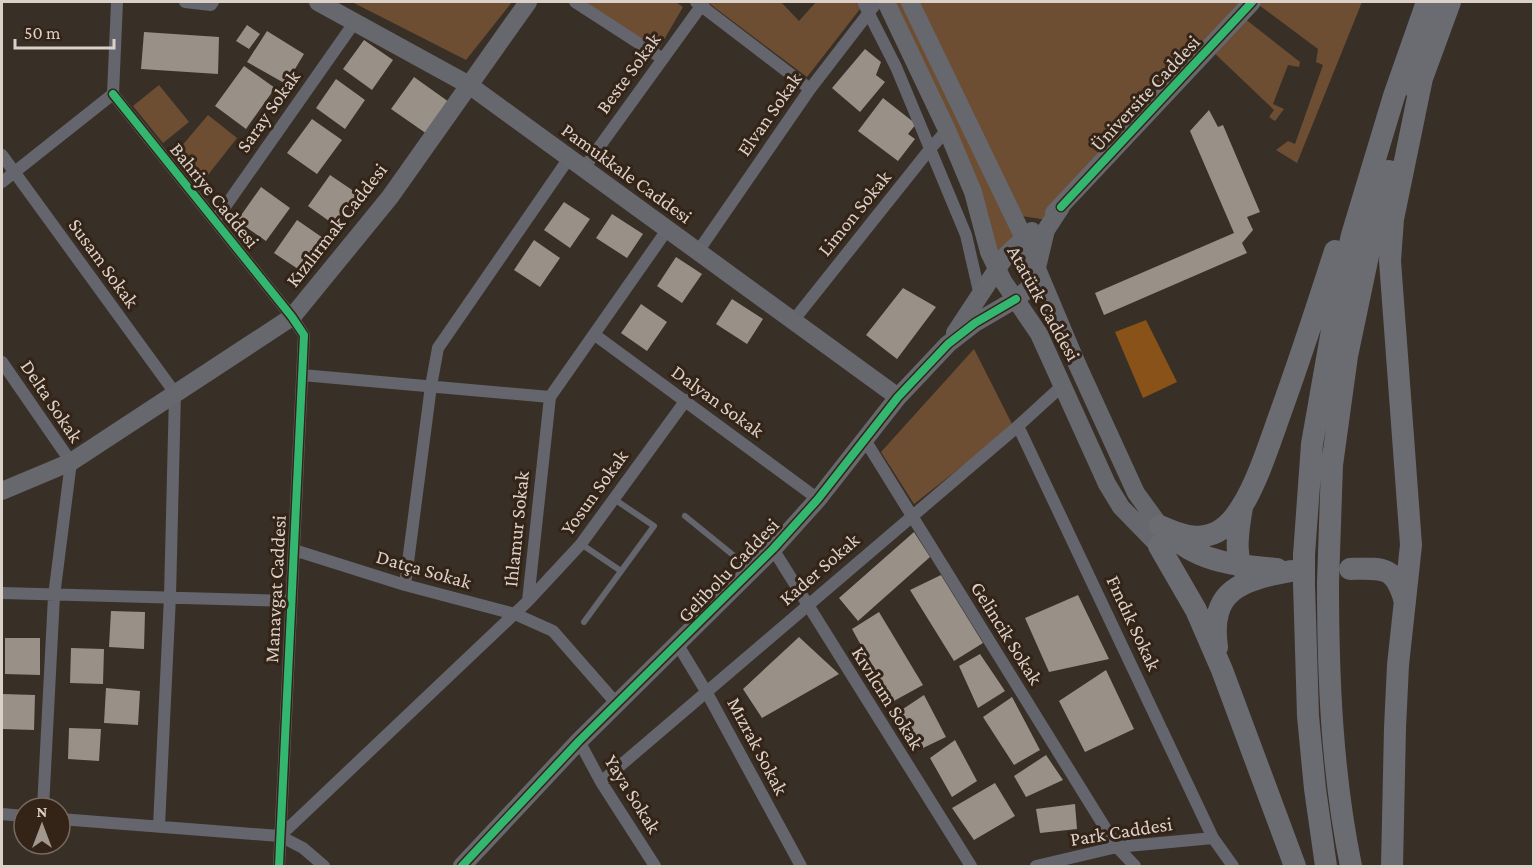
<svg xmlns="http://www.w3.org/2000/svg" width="1535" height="868" font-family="'Crimson Pro',serif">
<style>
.green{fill:#6e4e32}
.water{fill:#885218}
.building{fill:#999088}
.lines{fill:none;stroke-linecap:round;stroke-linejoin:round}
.lane{stroke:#64656d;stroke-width:6}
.street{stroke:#64656d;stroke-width:12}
.secondary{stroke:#67676e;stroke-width:18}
.highway{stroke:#6b6b72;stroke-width:22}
.highway-bridge{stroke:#6b6b72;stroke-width:22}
.cycleway-casing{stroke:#332417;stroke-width:11}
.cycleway{stroke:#33b770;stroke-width:8}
.labels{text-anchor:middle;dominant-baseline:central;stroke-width:6;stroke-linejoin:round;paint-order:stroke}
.street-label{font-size:20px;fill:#dcd1c9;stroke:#332417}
</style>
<rect width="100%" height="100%" fill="#382f27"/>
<path class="green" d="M352 2H512L466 60Z
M584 2H676L683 7 658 50Z
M712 2H781L799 21 816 2H856L860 9 807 77 710 4Z
M886 2H1252L1240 15 1300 62 1299 67 1288 65 1273 104 1284 109 1275 121 1269 117 1274 110 1209 48 1047 220 1022 216V233L996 259Z
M1255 2H1362L1297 163 1276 150 1288 141 1295 144 1323 65 1316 62 1318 49Z
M159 85 189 122 163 143 133 106Z
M208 115 237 138 204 180 174 155Z
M974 349 1013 426 914 504 881 452Z"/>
<path class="water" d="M1146 320 1177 382 1143 398 1115 332Z"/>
<path class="building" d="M247 25 260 34 249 49 236 41Z
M267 31 304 54 286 84 247 62Z
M144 32 219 37 218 74 141 69Z
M364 40 393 60 372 90 343 69Z
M865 49 881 62 876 75 885 82 860 112 832 88Z
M244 66 275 88 246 129 215 106Z
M414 77 449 102 427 134 391 109Z
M336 79 365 100 345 129 316 108Z
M883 98 916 124 908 134 915 139 898 161 858 131Z
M1209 110 1218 127 1223 125 1260 212 1247 217 1253 230 1242 243 1247 253 1104 315 1095 293 1234 233 1190 131Z
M312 119 342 140 317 174 287 153Z
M330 175 358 194 336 226 308 206Z
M261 187 290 208 266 241 237 221Z
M564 202 590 219 570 248 544 230Z
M612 214 643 234 627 258 596 238Z
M297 220 326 240 304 273 274 253Z
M534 240 560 258 540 287 514 270Z
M676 257 702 274 682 303 657 286Z
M903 288 936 307 897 359 866 335Z
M732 299 763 319 747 344 716 324Z
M641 304 667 322 647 351 621 333Z
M914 532 930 557 858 621 839 598Z
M941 575 983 643 954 661 910 590Z
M1078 595 1109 659 1049 672 1025 618Z
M111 611 145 612 144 649 109 647Z
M879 612 923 685 892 702 852 629Z
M799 637 839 674 762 718 743 689Z
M5 638H40V675L5 674Z
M71 648 104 649 103 684 70 683Z
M980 654 1005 691 978 708 959 666Z
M1106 670 1134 729 1085 752 1059 701Z
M106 688 140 691 138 725 104 723Z
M2 694 35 695 34 730 2 729Z
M924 695 946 737 923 748 900 711Z
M1012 697 1040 750 1014 765 983 717Z
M69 728 101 729 99 761 68 759Z
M955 740 977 781 952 797 930 758Z
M1046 755 1063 780 1026 797 1014 776Z
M995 783 1015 816 974 840 952 808Z
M1075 804 1077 829 1040 833 1036 809Z"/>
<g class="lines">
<path class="lane" d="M685 516 749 568
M581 544 621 571
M584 622 654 526 614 499"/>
<path class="street" d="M185 2 211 5 213 2
M575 2 663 59
M696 2 810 89
M863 2 896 67 966 235 980 296
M113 94 292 317 304 335 279 866
M2 155 175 393 170 596 159 826
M584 168 704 2
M2 182 113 94 117 2
M215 221 354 23
M697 253 810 89 877 2
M793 321 930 149 947 130
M595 335 818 499
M2 362 71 462 54 596 43 808
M302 375 550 397
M1018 426 1213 838 1233 866
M865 440 1117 847 1135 866
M773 549 971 866
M294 550 405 585 515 614 553 631 616 703
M405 585 431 386 438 348 569 158
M2 593 291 601
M528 601 581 544 686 400
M678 645 707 693 801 866
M579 741 601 782 655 866
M601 782 1018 426 1063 385
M2 814 24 816
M60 819 280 836 303 848 324 866
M280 836 528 601 550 397 667 230
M1036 866 1117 847 1213 838"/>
<path class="secondary" d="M318 2 469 85 898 397
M886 2 947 130 973 192 989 252 1003 281 1039 334 1107 484 1121 507 1159 546
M910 2 1024 238 1077 364 1136 493 1160 526
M1054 213 1252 2
M955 333 1007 254 1032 231
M2 491 71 462 292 317 390 197 528 2
M462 866 579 741 773 549 818 499 898 397 948 344 975 323 1016 299 1028 289 1034 280 1046 230 1061 207"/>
<path class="highway" d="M1417 92 1450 2
M1242 507C1239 527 1231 562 1249 575
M1160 526C1178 534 1197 542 1217 532 1227 527 1236 516 1242 506 1257 482 1269 445 1279 417 1299 362 1317 307 1335 251
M1173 537C1201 563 1241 566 1277 569
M1159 546 1196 610 1222 670 1295 866
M1329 553 1332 465 1347 356 1377 213 1389 171
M1304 555 1312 444 1337 302 1352 235 1394 96 1427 2
M1350 569C1384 568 1395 566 1405 602
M1328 583C1328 678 1332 774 1351 866
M1304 584 1308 716 1315 789 1326 866
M1217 647C1209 590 1241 580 1291 571
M1392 866 1395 728 1398 665 1411 545 1390 261 1393 219 1422 78"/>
<path class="highway-bridge" d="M1328 583 1329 553
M1304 584V555"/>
<defs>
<path id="cycleway" d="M113 94 292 317 304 335 279 866
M1061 207 1252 2
M462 866 579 741 773 549 818 499 898 397 948 344 975 323 1016 299"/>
</defs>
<use href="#cycleway" class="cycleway-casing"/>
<use href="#cycleway" class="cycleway"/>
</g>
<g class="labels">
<g class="street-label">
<text transform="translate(628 73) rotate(-54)">Beste Sokak</text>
<text transform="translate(1145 93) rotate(-47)">Üniversite Caddesi</text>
<text transform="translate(268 111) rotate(-55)">Saray Sokak</text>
<text transform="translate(769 114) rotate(-55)">Elvan Sokak</text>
<text transform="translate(627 173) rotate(36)">Pamukkale Caddesi</text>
<text transform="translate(215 195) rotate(51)">Bahriye Caddesi</text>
<text transform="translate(854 213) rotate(-51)">Limon Sokak</text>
<text transform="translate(336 225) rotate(-52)">Kızılırmak Caddesi</text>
<text transform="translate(104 263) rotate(54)">Susam Sokak</text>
<text transform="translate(1044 303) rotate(61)">Atatürk Caddesi</text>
<text transform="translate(52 401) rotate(56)">Delta Sokak</text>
<text transform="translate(718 401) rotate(36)">Dalyan Sokak</text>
<text transform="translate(594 492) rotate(-54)">Yosun Sokak</text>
<text transform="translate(516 529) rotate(-84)">Ihlamur Sokak</text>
<text transform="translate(424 569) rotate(16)">Datça Sokak</text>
<text transform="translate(819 569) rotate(-41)">Kader Sokak</text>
<text transform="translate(728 570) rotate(-46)">Gelibolu Caddesi</text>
<text transform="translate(275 589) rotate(-87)">Manavgat Caddesi</text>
<text transform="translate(1134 623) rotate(65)">Fındık Sokak</text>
<text transform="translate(1007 633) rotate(58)">Gelincik Sokak</text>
<text transform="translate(888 698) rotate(58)">Kıvılcım Sokak</text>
<text transform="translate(758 746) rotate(62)">Mızrak Sokak</text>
<text transform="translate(633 794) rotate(58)">Yaya Sokak</text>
<text transform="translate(1121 831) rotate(-9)">Park Caddesi</text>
</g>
</g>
<rect width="1535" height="868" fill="none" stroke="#dcd1c9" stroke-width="6"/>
<g transform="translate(42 826)"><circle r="28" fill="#332417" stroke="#77695e" stroke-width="1.5"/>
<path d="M0-4.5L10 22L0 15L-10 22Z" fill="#a39890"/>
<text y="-9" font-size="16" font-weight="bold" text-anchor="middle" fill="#dcd1c9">N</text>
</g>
<path d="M15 39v9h99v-9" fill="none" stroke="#dcd1c9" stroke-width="3"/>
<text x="24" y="39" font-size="18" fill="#dcd1c9" stroke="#332417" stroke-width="4.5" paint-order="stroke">50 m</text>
</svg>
